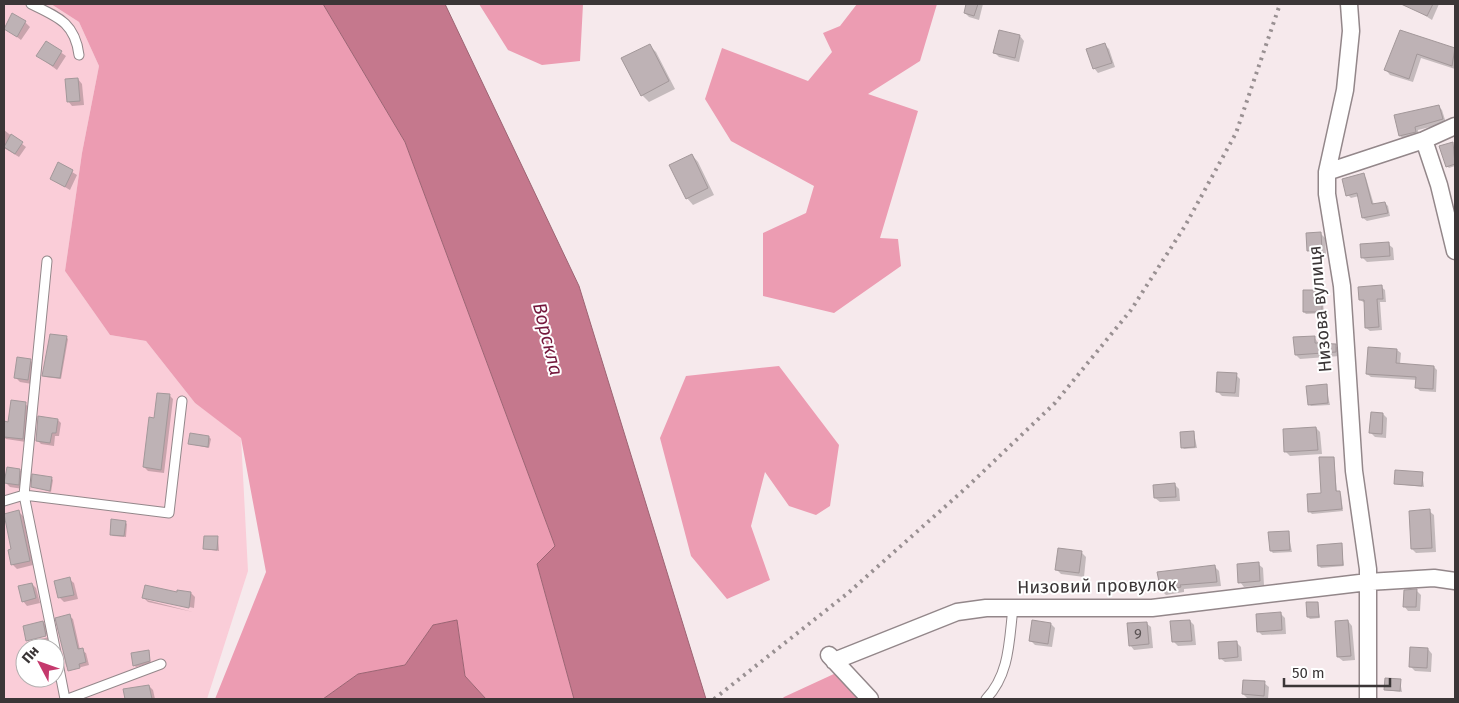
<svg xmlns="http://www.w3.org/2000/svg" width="1459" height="703" font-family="'Fira Sans',sans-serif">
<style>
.green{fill:#facdd8;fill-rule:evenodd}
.forest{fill:#ec9cb2}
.water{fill:#c5788d;stroke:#9c6473}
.shadow{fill:#0003}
.building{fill:#beb2b5;stroke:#a3989a}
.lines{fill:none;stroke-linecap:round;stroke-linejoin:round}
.lane-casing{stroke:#93878a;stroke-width:11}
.street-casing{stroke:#93878a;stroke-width:19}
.lane{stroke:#fff;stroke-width:9}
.street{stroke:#fff;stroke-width:16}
.rail{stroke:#999092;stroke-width:4;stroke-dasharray:2.5 5;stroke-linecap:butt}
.labels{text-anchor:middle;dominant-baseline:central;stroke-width:4;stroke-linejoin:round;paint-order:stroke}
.number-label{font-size:15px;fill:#5c5556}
.street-label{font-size:18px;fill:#3b3637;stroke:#fff}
.water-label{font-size:19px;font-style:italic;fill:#74183c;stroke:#fff}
</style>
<rect width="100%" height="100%" fill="#f6e9ec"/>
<path class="green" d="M4 4H51L79 22 99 66 82 153 65 271 110 335 146 341 195 403 241 437 248 571 207 699H4ZM25 648H55V678H25Z"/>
<path class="forest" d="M51 4H323L405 142 555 546 537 564 574 699H486L465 676 457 620 433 625 405 665 358 674 323 699H215L266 572 241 438 195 403 146 341 110 335 65 271 82 153 99 66 79 22Z
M479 4H583L580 61 542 65 508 50Z
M857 4H937L920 61 868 94 918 111 880 238 898 239 901 266 834 313 763 296V233L806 213 814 186 731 141 705 99 722 48 808 81 832 52 823 33 840 26Z
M779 366 839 445 830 506 816 515 789 506 765 472 751 526 770 580 727 599 691 556 660 438 686 376Z
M836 673 860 699H782L784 697Z"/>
<path class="water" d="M323 4H445L579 286 706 699H574L537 564 555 546 405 142Z
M457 620 465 676 486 699H323L358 674 405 665 433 625Z"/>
<path class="shadow" d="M967 4H983L979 20 969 17 965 13Z
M1422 4H1439L1432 20 1418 11Z
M25 22 30 27 21 40 5 28Z
M1401 31 1455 50V69L1421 58 1413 82 1390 75 1386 70Z
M1020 36 1024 41 1019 62 999 57 995 53Z
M46 42 66 56 57 70 38 56Z
M1104 44 1109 49 1115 67 1098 73 1094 68Z
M649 45 656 52 675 89 649 102 642 95Z
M78 79 82 84 84 105 72 106 68 101Z
M1438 106 1442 110 1446 123 1418 130 1419 136 1404 139 1400 136 1396 116Z
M4 130 26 147 19 157 4 148Z
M1451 146 1455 166 1449 168 1447 166Z
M692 155 698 162 714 195 693 205 687 198Z
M59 164 77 175 70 190 51 179Z
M1363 175 1366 178 1374 205 1385 203 1388 206 1390 216 1367 221 1363 218 1359 196 1351 198 1348 195Z
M1321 234 1325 238 1326 254H1312L1308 250Z
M1388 244 1393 248 1394 260 1367 262 1362 257Z
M1381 287 1385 290 1386 302H1380L1382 330 1370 331 1366 328 1365 303 1360 300Z
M1322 291 1324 313 1306 314 1304 312Z
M66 337 68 339 61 379 45 377 43 376 45 362H48Z
M1314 337 1319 344 1335 346 1340 350V356L1300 359 1296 355Z
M1397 350 1401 353 1400 364 1434 367 1437 370 1436 392 1420 391 1417 388V380L1371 377 1367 374Z
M30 360 35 365 32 384 20 382 16 378Z
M1236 375 1240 379 1239 397 1222 396 1217 391Z
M1326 386 1330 405 1311 406 1309 404Z
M169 395 173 399 164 473 148 471 144 467 155 419Z
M25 404 29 407 26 442 6 439 4 437V423H9Z
M1383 414 1387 418 1386 438 1375 437 1370 432Z
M58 420 61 423 59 436H55L54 446 41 444 37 440Z
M1316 428 1320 432 1322 454 1290 456 1285 451Z
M1194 433 1197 448 1184 449 1182 447Z
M209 437 211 439 209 448 190 444Z
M1334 458 1337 493 1341 494 1343 511 1312 514 1310 512 1322 494Z
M20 470 24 475 23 489 10 487 6 483Z
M1422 473 1424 487 1395 484Z
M51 478 53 480 51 492 32 486Z
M1175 485 1179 489 1180 501 1160 502 1155 498Z
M18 511 23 516 33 565 17 569 13 565Z
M1429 511 1434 515 1436 552 1416 553 1412 549Z
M125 522 127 524 126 537 113 536 111 534Z
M1288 532 1292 552 1273 553 1271 551Z
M218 538 219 551 204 549Z
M1341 545 1344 566 1321 568 1319 566Z
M1060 550 1082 553 1086 557 1084 577 1061 574 1057 570Z
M1258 564 1263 568 1264 585 1244 587 1240 582Z
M1215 567 1219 571 1221 586 1184 589V592L1166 595 1162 591 1159 573Z
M69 579 74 583 78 599 64 602 60 598 56 582Z
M32 584 36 588 40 603 27 606 23 601Z
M1416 590 1421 595 1420 611H1408L1404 606Z
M191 593 195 597 194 608 147 598V600L193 612 148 602 143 597Z
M1317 603 1320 618 1310 619 1308 617Z
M1280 613 1285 618 1286 634 1262 635 1258 631Z
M69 616 73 619 80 650 86 653 89 665 70 670 66 666 57 619Z
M1190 621 1194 625 1196 645 1178 646 1174 642Z
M1348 621 1352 626 1355 660 1343 661 1338 657Z
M43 622 47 627 49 634 29 639V642L28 640Z
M1146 623 1151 627 1153 648 1134 650 1130 645Z
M1051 624 1055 628 1052 647 1035 645 1031 641Z
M49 637 50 640 32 645 29 642Z
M1236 642 1241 647 1242 661 1225 662 1220 658Z
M1428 649 1432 654 1431 672 1415 671 1410 666Z
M148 652 151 663 136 667 134 665Z
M55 667 57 679 43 682 39 678H55Z
M1400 681 1402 692 1385 690Z
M1264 683 1269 687 1268 699 1247 698 1243 694Z
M149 686 153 690 155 699H126L125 690Z"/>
<path class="building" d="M966 4H978L974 16 964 13Z
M1401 4H1433L1427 16Z
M12 13 26 21 17 37 4 29Z
M999 30 1020 35 1015 58 993 53Z
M1400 30 1455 48 1452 66 1417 54 1409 79 1384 70Z
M46 41 62 51 53 66 36 56Z
M1105 43 1112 63 1093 69 1086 49Z
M650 44 669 81 641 96 621 58Z
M78 78 80 101 67 102 65 79Z
M1439 105 1443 119 1415 127 1416 132 1399 136 1394 115Z
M11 134 23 142 15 154 4 147Z
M1453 142 1455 164 1446 167 1439 146Z
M692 154 708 188 686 199 669 165Z
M58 162 73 170 65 187 50 179Z
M1364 173 1372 204 1385 202 1388 213 1362 218 1357 193 1346 196 1342 179Z
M1321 232 1322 250 1307 251 1306 233Z
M1389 242 1390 256 1361 258 1360 244Z
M1382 285 1383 299H1377L1379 327 1365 328 1364 300H1359L1358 287Z
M1303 290H1322V312H1303Z
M50 334 67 336 60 378 42 376Z
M1315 336V343L1336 344V352L1295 355 1293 337Z
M1368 347 1397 349 1396 363 1434 366 1433 389 1415 388 1416 377 1366 374Z
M17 357 31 359 28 380 14 378Z
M1217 372 1237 373 1235 393 1216 392Z
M1327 384 1328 403 1308 405 1306 386Z
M157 393 170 394 161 470 143 467 149 417 154 418Z
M11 400 26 402 23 439 4 437V421L8 422Z
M1371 412 1383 413 1382 434 1369 433Z
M38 416 58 419 56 433H52L50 443 36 441Z
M1316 427 1318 450 1284 452 1283 429Z
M1194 431 1195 447 1181 448 1180 432Z
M190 433 209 436 208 447 188 444Z
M1319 457H1334L1336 491H1340L1342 509 1308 512 1307 494 1321 493Z
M7 467 20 469 19 485 4 483Z
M1395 470 1423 472 1422 486 1394 484Z
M32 474 52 477 50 491 31 487Z
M1175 483 1176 497 1154 498 1153 485Z
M1430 509 1432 548 1411 549 1409 511Z
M19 510 30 561 11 565 8 550 11 549 4 514Z
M111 519 126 521 124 536 110 535Z
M1289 531 1290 550 1270 551 1268 532Z
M204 536H218L217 550 203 549Z
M1342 543 1343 565 1318 566 1317 545Z
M1058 548 1082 551 1079 573 1055 570Z
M1259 562 1260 581 1238 583 1237 564Z
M1215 565 1217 582 1180 585 1181 587 1161 591 1157 572Z
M70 577 74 595 58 598 54 581Z
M32 583 36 598 22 602 18 586Z
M145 585 177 592V590L191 592 189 608 142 598Z
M1417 589 1416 607H1403L1404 590Z
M1306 602H1318L1319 617H1307Z
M1281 612 1282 630 1257 632 1256 614Z
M70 614 78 649 83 648 86 662 79 664 80 668 68 671 55 618Z
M1032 620 1051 623 1048 644 1029 641Z
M1190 620 1192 641 1172 642 1170 621Z
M1348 620 1351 656 1337 657 1335 621Z
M43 621 46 636 26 641 23 626Z
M1147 622 1149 644 1129 646 1127 623Z
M1237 641 1238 657 1219 659 1218 642Z
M1410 647 1428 648 1427 668 1409 667Z
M149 650 150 661 133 666 131 653Z
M1385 678 1401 679 1400 691 1384 690Z
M1243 680 1265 681 1264 696 1242 694Z
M149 685 152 699H125L123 689Z"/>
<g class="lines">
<defs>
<path id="lane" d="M31 4C58 17 75 23 79 55
M47 261 24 495 55 648
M4 501 24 495 169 513 182 401
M55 648 65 699
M68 699 161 664
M986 699C1010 674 1009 640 1013 608"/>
<path id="street" d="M1349 4 1351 31 1345 90 1327 172V194L1342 286 1354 471 1368 569V699
M1424 140 1439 185 1455 251
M1327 172 1424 140 1455 126
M829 655 870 699
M834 661 957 612 986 608H1152L1368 582 1434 578 1455 581"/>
</defs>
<use href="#lane" class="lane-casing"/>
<use href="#street" class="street-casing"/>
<use href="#lane" class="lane"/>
<use href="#street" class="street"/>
<path class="rail" d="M714 699 848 593 966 488 1055 403 1131 310 1185 226 1236 133 1280 4"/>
</g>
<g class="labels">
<g class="number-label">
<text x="1138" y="634">9</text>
</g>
<g class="street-label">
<text transform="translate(1320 309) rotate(-95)">Низова вулиця</text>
<text transform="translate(1097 586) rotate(-1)">Низовий провулок</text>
</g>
<g class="water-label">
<text transform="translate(548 339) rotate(76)">Ворскла</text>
</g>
</g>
<rect width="1459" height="703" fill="none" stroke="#3b3637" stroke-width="10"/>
<g transform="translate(40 663) rotate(311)"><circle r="24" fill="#ffffff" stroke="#b1afaf"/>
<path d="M0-4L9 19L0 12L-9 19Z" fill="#c5396d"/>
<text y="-8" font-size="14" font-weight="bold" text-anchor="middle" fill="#3b3637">Пн</text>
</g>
<path d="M1284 678v8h106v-8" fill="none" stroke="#3b3637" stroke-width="2.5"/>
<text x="1292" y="678" font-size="15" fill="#3b3637" stroke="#ffffff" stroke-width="4" paint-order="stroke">50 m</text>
</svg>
